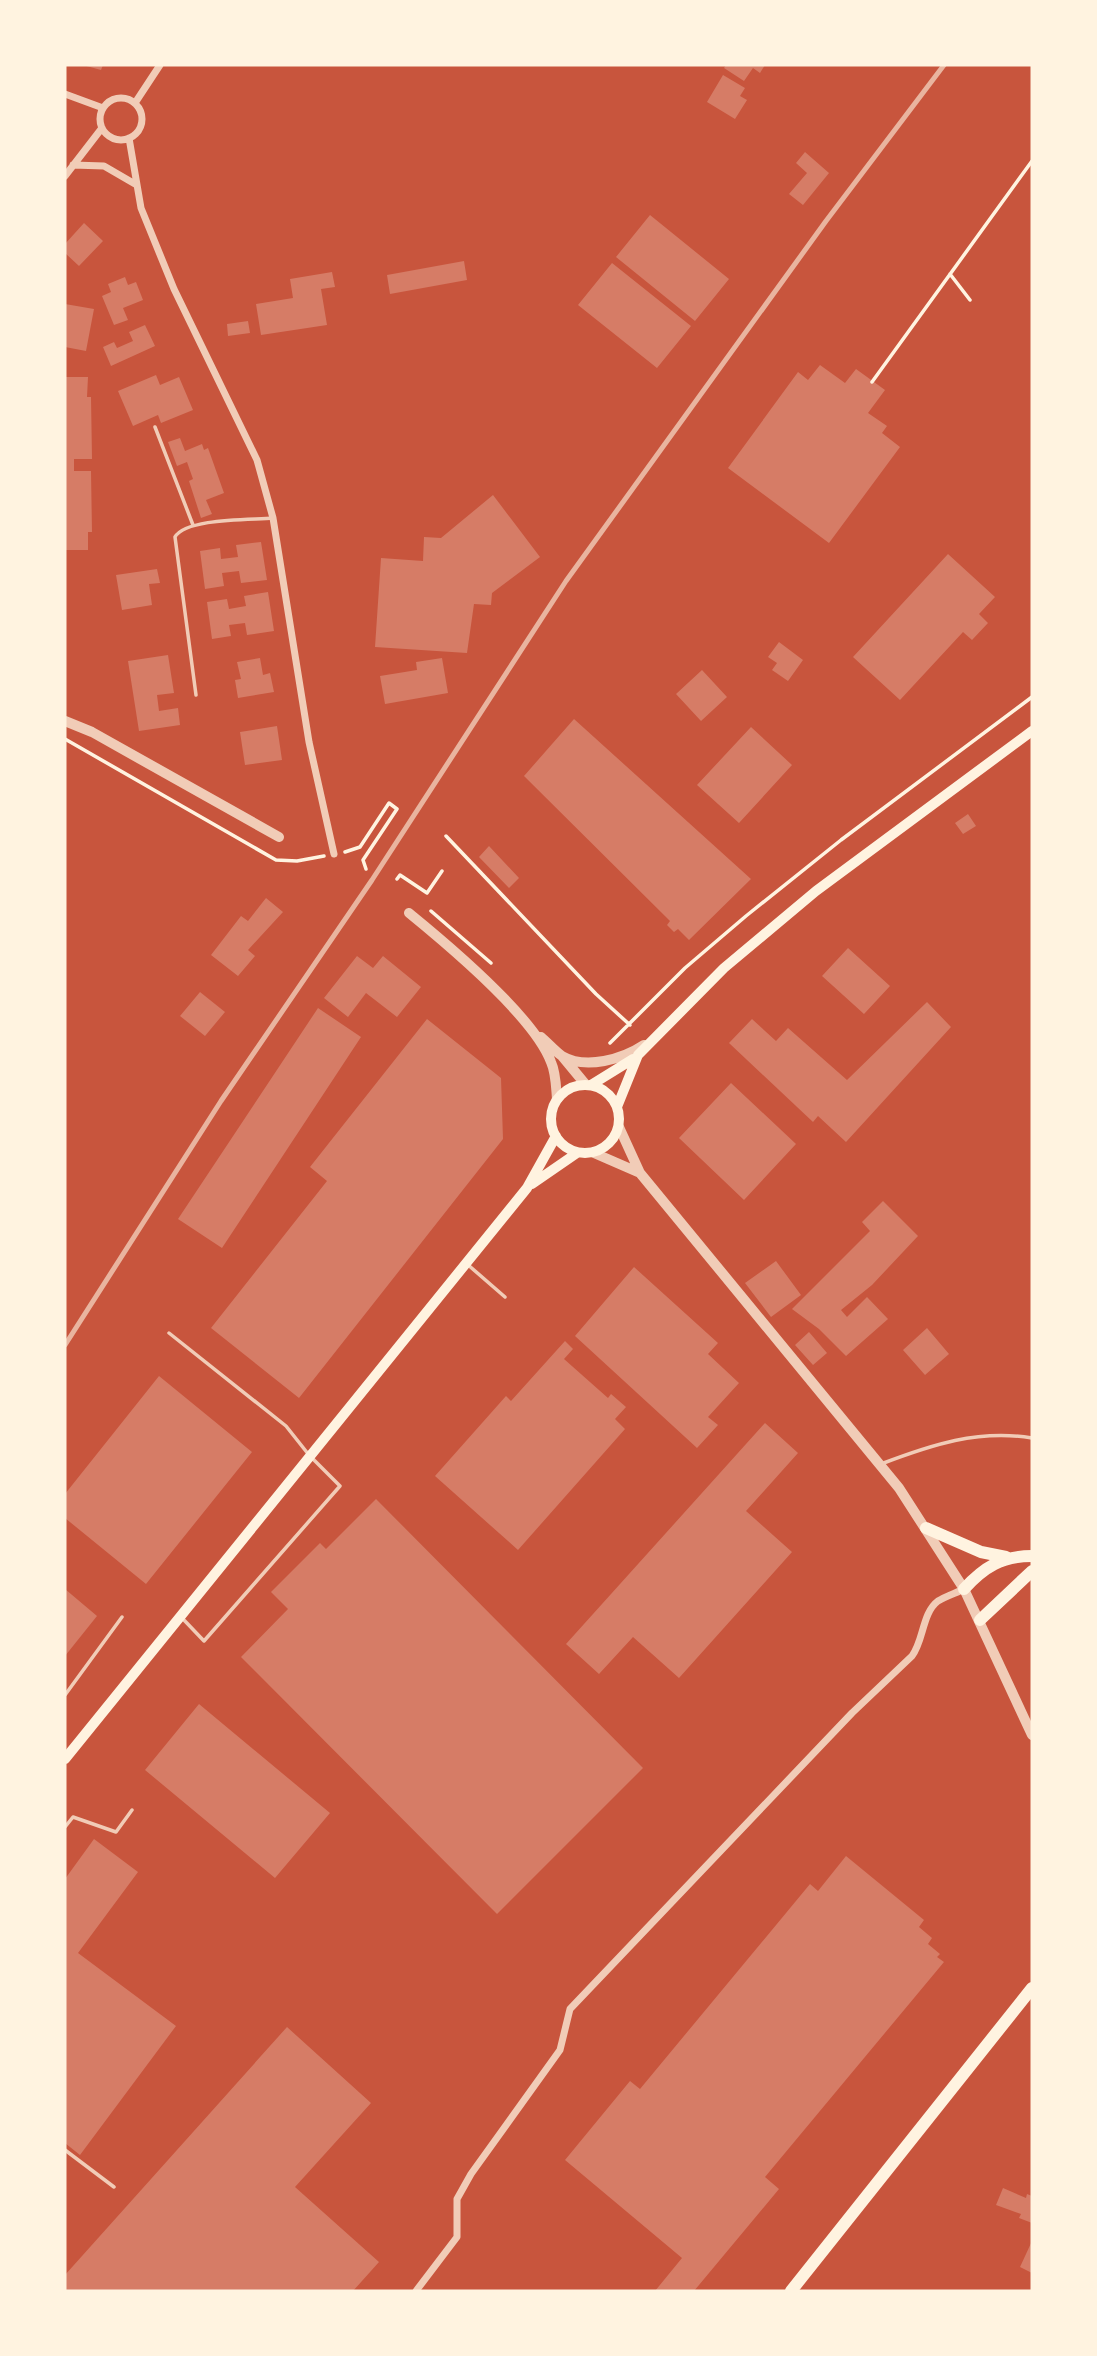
<svg xmlns="http://www.w3.org/2000/svg" width="1097" height="2356" font-family="'Space Grotesk',sans-serif">
<style>
.building{fill:#d67c66}
.lines{fill:none;stroke-linecap:round;stroke-linejoin:round}
.path{stroke:#fff3e0;stroke-width:3.5}
.service{stroke:#f1ccb7;stroke-width:3.5}
.minor{stroke:#f1ccb7;stroke-width:7}
.tertiary{stroke:#f1ccb7;stroke-width:10}
.secondary{stroke:#fff3e0;stroke-width:10}
.primary{stroke:#fff3e0;stroke-width:12}
.rail{stroke:#e9b49f;stroke-width:5}
</style>
<rect width="100%" height="100%" fill="#c8553d"/>
<path class="building" d="M83 65H103L101 70Z
M726 65H765L760 73 753 68 744 81 724 68Z
M723 75 745 88 740 96 747 100 735 119 707 102Z
M805 152 829 173 803 205 789 194 807 173 796 163Z
M650 215 729 279 695 321 616 257Z
M84 223 103 241 79 266 65 253V244Z
M464 261 467 280 390 294 387 275Z
M612 263 691 326 657 368 578 305Z
M332 272 335 287 321 289 327 325 261 335 256 304 293 298 290 279Z
M125 277 128 285 136 282 143 300 123 308 128 320 114 325 102 296 111 292 108 284Z
M65 304 94 309 86 351 65 347Z
M248 321 250 333 228 336 227 324Z
M145 325 155 346 111 366 103 347 114 342 117 348 133 341 129 332Z
M820 365 845 383 856 369 885 390 868 413 887 426 882 433 900 447 829 543 728 468 798 372 808 380Z
M156 375 160 385 179 377 193 410 161 423 158 415 133 426 118 391Z
M65 377H88L87 397H91L92 459H74V471H91L92 532H88V550H65Z
M180 438 185 451 202 444 204 450 208 448 224 493 206 500 212 514 201 518 189 481 193 479 187 462 177 466 168 442Z
M493 495 540 557 492 593 491 605 474 604 467 653 375 647 381 558 423 561 424 537 441 538Z
M261 542 267 580 241 583 239 571 222 573 224 586 205 589 200 551 220 548 221 559 238 557 236 545Z
M948 554 995 597 979 614 988 623 972 640 963 632 900 700 853 657Z
M157 569 160 583 149 584 152 605 122 610 116 575Z
M268 592 274 631 247 635 245 623 229 625 231 636 212 639 207 602 227 599 229 609 246 606 244 596Z
M779 642 803 660 788 681 772 670 777 663 768 657Z
M168 655 174 693 157 695 159 711 178 708 180 725 139 731 128 661Z
M260 658 263 675 270 673 274 692 238 698 235 680 241 679 237 662Z
M442 658 448 693 385 704 380 676 417 670 416 662Z
M702 670 727 697 701 721 676 694Z
M574 719 751 879 689 940 678 929 674 932 667 925 670 921 524 776Z
M277 726 282 760 245 765 240 732Z
M751 727 792 765 739 823 697 785Z
M968 814 976 826 963 834 955 823Z
M489 846 519 878 509 888 479 857Z
M266 898 283 912 248 950 255 956 238 976 211 955 241 916 248 921Z
M848 948 890 986 864 1014 822 976Z
M357 956 373 968 383 956 421 987 397 1017 366 993 348 1017 324 998Z
M200 992 225 1012 205 1036 180 1016Z
M927 1002 951 1027 846 1142 818 1116 813 1122 729 1043 752 1019 776 1041 788 1028 847 1080Z
M318 1008 361 1037 222 1248 178 1219Z
M427 1019 501 1078 503 1139 299 1398 211 1328 327 1181 310 1167Z
M731 1083 796 1144 744 1200 679 1138Z
M883 1201 918 1236 872 1285 841 1310 847 1317 867 1297 888 1319 846 1356 819 1329 792 1309 870 1231 862 1222Z
M776 1261 801 1295 771 1317 745 1283Z
M634 1267 718 1343 708 1354 739 1383 708 1417 718 1425 697 1448 575 1336Z
M927 1328 949 1354 925 1375 903 1350Z
M809 1332 827 1353 813 1365 795 1345Z
M565 1341 573 1349 564 1359 608 1398 611 1394 626 1407 615 1419 625 1429 518 1550 435 1476 506 1396 511 1401Z
M159 1376 252 1452 146 1584 65 1518V1494Z
M765 1423 798 1453 746 1511 792 1552 679 1678 633 1637 599 1674 566 1644Z
M376 1499 643 1768 497 1914 241 1657 288 1609 271 1592 320 1543 326 1549Z
M65 1589 97 1616 65 1656Z
M199 1704 330 1813 275 1878 145 1770Z
M94 1839 138 1872 78 1953 176 2026 80 2155 65 2143V1879Z
M846 1856 924 1920 919 1927 932 1938 928 1944 940 1954 937 1957 944 1962 765 2177 779 2189 694 2291H655L682 2258 565 2160 630 2081 640 2089 810 1884 818 1891Z
M287 2027 371 2103 295 2187 379 2262 353 2291H65V2275Z
M1003 2188 1026 2198 1027 2194 1032 2196V2223L1019 2218 1021 2214 996 2205Z
M1032 2241V2273L1020 2267Z"/>
<g class="lines">
<path class="path" d="M950 274 970 300
M872 382 1032 161
M65 739 276 860 297 861 324 856
M446 836 596 994 630 1025
M345 852 360 847 389 803 397 809 363 860 366 869
M397 879 400 875 427 893 442 871
M431 911 491 963
M610 1043 685 968 746 916 841 840 1032 697"/>
<path class="service" d="M155 427 193 525
M196 695 175 537C186 518 250 520 273 518
M467 1264 505 1297
M169 1333 286 1426 309 1455 340 1486 204 1641 183 1619
M881 1464C931 1445 978 1429 1032 1438
M65 1695 122 1617
M65 1827 73 1817 116 1832 132 1810
M65 2150 114 2187"/>
<path class="minor" d="M65 94 103 108
M100 119a21 21 0 1 1 42 0a21 21 0 1 1-42 0Z
M135 103 160 65
M129 138 141 208 174 289 257 460 273 518 309 742 334 854
M73 165 104 166 135 184
M65 176 102 128
M416 2291 457 2237V2199L471 2174 560 2050 570 2009 852 1713 912 1656C924 1640 922 1613 938 1601 946 1596 956 1593 964 1589"/>
<path class="tertiary" d="M65 721 92 732 279 837
M409 913C447 944 534 1017 551 1062 556 1073 556 1087 557 1099
M541 1037C548 1043 555 1051 562 1056 586 1070 623 1059 644 1045
M562 1056 586 1085
M619 1127 640 1173 899 1488 964 1589 1032 1735
M594 1153 640 1173"/>
<path class="secondary" d="M551 1119a34 34 0 1 1 68 0a34 34 0 1 1-68 0Z
M591 1085 633 1059
M617 1107 638 1055 724 968 816 891 1032 731
M532 1184 577 1153
M65 1759 527 1188 556 1136"/>
<path class="primary" d="M926 1528 981 1552 1006 1557
M964 1589C984 1567 1002 1556 1032 1556
M980 1620 1032 1571
M791 2291 1032 1988"/>
<path class="rail" d="M65 1345 221 1101 372 880 566 581 826 221 944 65"/>
</g>
<rect width="1097" height="2356" fill="none" stroke="#fff3e0" stroke-width="133"/>
</svg>
